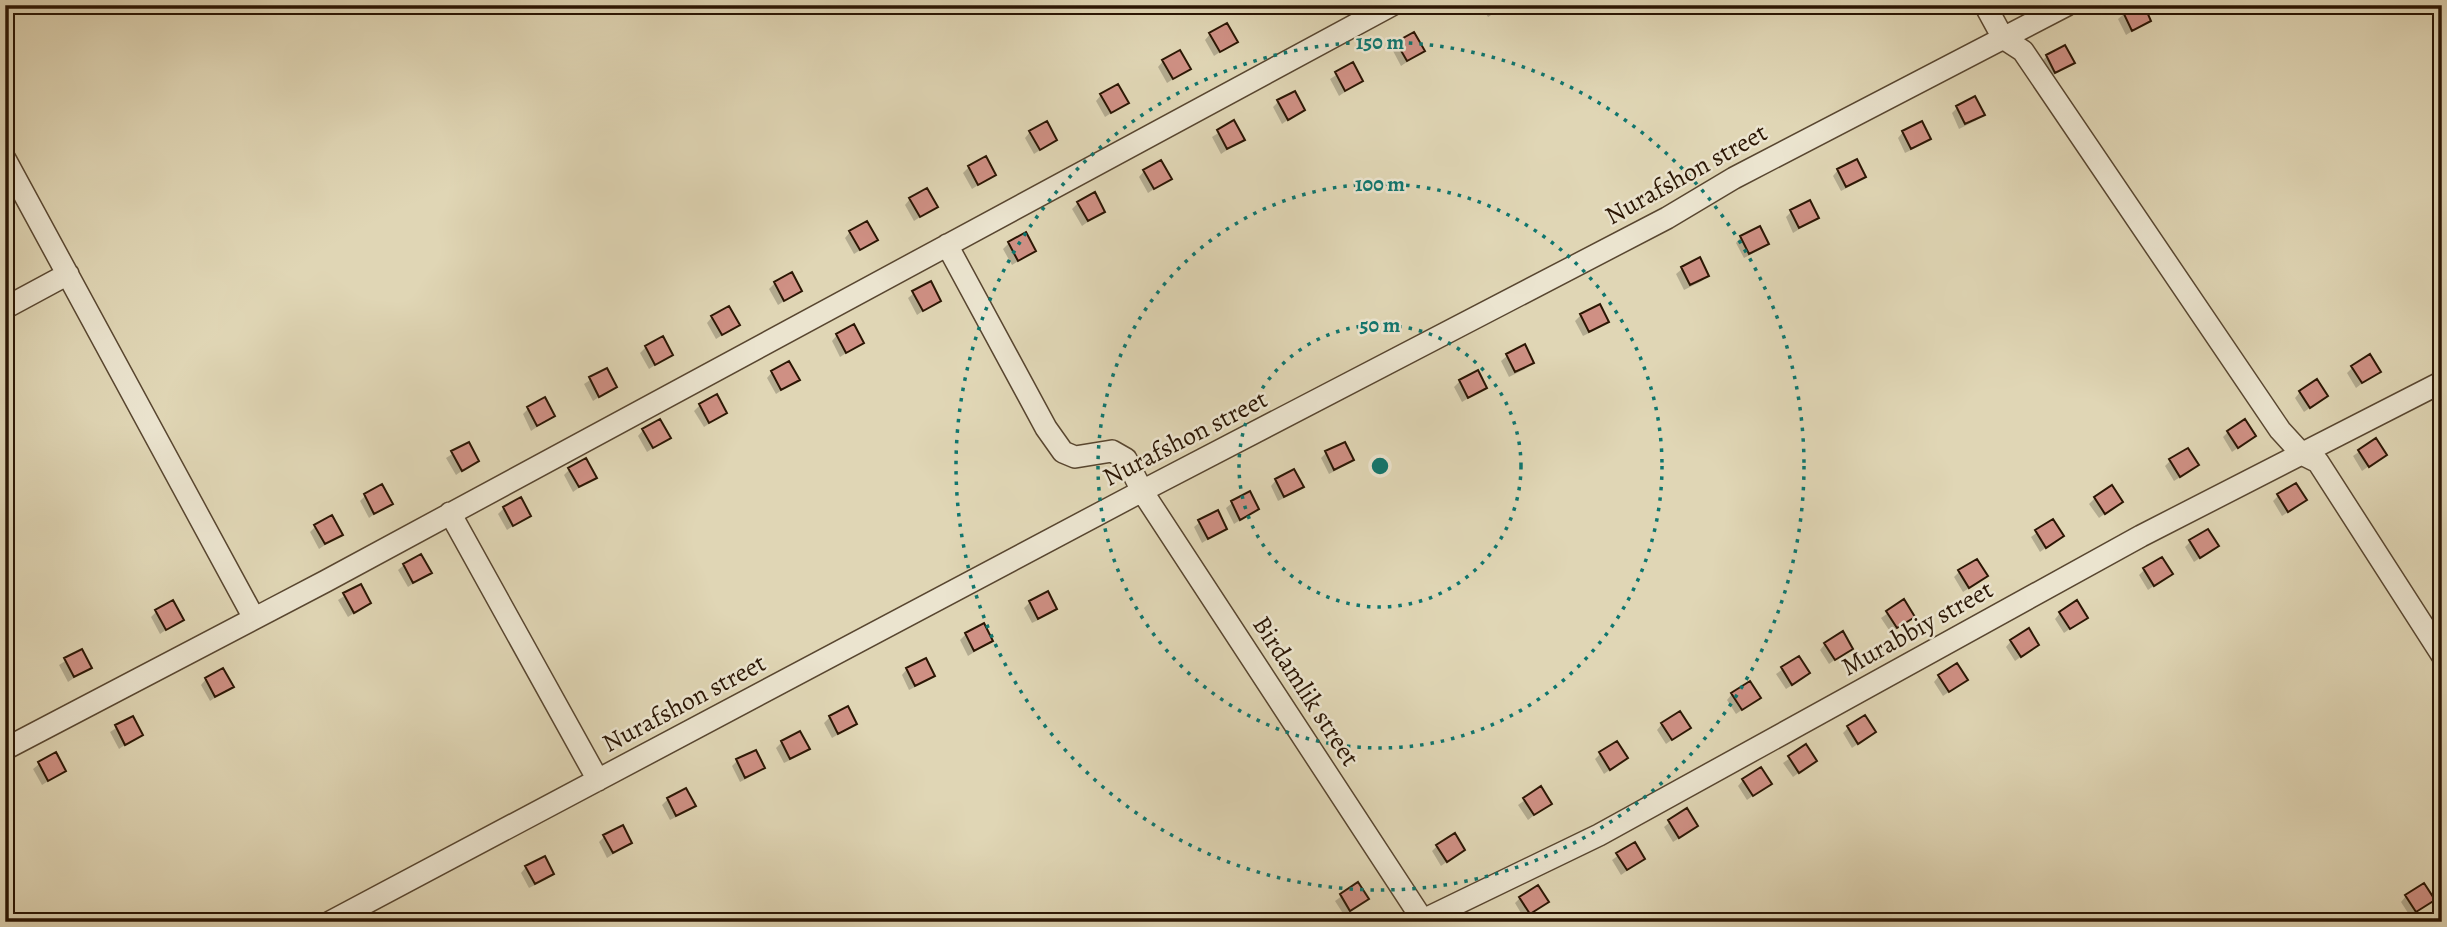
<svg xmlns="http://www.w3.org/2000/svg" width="2447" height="927" font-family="Alegreya,serif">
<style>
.shadow{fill:#0003}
.building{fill:#cf9084;stroke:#2b1604;stroke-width:2}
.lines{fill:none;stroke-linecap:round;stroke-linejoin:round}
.minor-casing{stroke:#584630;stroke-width:24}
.minor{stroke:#ebe4cf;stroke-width:21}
.ring{fill:none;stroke:#0f766e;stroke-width:3.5;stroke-dasharray:3.5 7}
.labels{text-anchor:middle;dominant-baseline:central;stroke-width:5;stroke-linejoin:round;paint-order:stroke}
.street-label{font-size:26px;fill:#2b1604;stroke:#ebe4cf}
.centre{fill:#0f766e;stroke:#ebe4cf;stroke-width:3.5}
.ring-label{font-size:21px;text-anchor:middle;font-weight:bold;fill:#0f766e;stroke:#ebe4cf;stroke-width:5;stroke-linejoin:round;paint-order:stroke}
</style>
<rect width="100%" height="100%" fill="#e0d6b5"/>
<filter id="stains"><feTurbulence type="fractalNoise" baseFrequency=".00286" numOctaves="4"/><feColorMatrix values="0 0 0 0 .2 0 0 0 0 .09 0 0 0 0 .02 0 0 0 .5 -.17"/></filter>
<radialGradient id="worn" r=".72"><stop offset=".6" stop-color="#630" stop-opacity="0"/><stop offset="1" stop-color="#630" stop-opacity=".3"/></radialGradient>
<path class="shadow" d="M1283 5H1305L1288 15Z
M1481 5H1507L1488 17Z
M2141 5 2149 20 2126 35 2118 19 2124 14Z
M1210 34 1235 42 1214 56 1205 40Z
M1397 44 1423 51 1401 66 1392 49Z
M2047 56 2072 63 2067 68 2049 77 2041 62Z
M1163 61 1189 69 1167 83 1158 67Z
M1352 65 1361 81 1339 96 1330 79Z
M1101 95 1127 103 1105 117 1096 101Z
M1278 102 1303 109 1282 124 1273 107Z
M1957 108 1983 114 1977 120 1959 129 1952 113Z
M1234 123 1243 139 1221 154 1212 137Z
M1030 132 1055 140 1034 154 1025 138Z
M1903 132 1929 139 1923 144 1905 153 1898 138Z
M969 167 994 175 972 189 963 173Z
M1838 170 1864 177 1858 182 1841 191 1833 176Z
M1144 171 1170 179 1148 193 1139 177Z
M910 199 935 207 914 221 905 205Z
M1078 203 1103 211 1082 226 1072 209Z
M1791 212 1817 218 1793 233 1786 217Z
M850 232 876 240 854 254 845 238Z
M1741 237 1767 244 1761 249 1744 258 1736 243Z
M1009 243 1034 251 1012 265 1003 249Z
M1699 260 1707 275 1702 281 1684 290 1676 274 1682 269Z
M775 283 800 291 778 305 769 289Z
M914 293 939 300 917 315 908 298Z
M1581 315 1607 322 1601 327 1583 336 1575 321Z
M712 317 738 325 716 339 707 323Z
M837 335 862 343 840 357 832 341Z
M646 347 671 355 649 369 640 353Z
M1525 347 1532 362 1527 368 1509 377 1501 361 1507 356Z
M2352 368 2378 371 2356 388 2347 373Z
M606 370 615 386 593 401 584 384Z
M772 372 797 380 776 394 767 378Z
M1460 381 1485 388 1462 402 1454 387Z
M2300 392 2326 396 2304 412 2295 398Z
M700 405 725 413 704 427 694 411Z
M2441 405H2442V420L2436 411Z
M528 409 553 416 531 431 523 414Z
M643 430 669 438 647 452 638 436Z
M2228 432 2254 436 2232 452 2223 437Z
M2376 440 2385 455 2362 471 2353 456Z
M468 444 477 460 456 475 446 458Z
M1326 453 1352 460 1346 465 1329 474 1321 458Z
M2170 461 2191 470 2174 481 2165 466Z
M569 470 594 477 573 492 564 475Z
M1276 480 1302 487 1296 492 1278 501 1271 486Z
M1249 494 1257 509 1234 524 1226 508 1232 503Z
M365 496 390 503 369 518 360 501Z
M2278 496 2299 505 2282 516 2273 501Z
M2095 498 2121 502 2099 518 2089 504Z
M504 508 529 516 507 530 498 514Z
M2053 521 2062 536 2040 552 2031 537Z
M1200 522 1225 528 1202 543 1194 527Z
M315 527 341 534 319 549 310 532Z
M2190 542 2217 546 2194 562 2185 547Z
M404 565 429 573 408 587 398 570Z
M2144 570 2171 574 2148 590 2139 575Z
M1959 572 1980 581 1963 592 1954 577Z
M360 586 369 603 348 617 338 600Z
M1030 602 1055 609 1050 614 1032 623 1024 608Z
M1904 602 1913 616 1891 633 1881 618Z
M156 612 182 619 160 634 151 617Z
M2060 613 2086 617 2064 633 2055 619Z
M983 626 991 641 968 656 960 640 966 634Z
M2011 641 2037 645 2015 661 2006 647Z
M1825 644 1851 648 1829 664 1820 650Z
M81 651 90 667 68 682 59 665Z
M1799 658 1803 678 1786 689 1776 674Z
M907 669 933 676 927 681 909 690 902 675Z
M1939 676 1966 680 1943 696 1934 682Z
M206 679 231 687 210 701 201 685Z
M1732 694 1759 698 1736 714 1727 700Z
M830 717 855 724 832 738 824 723Z
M132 718 141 734 119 749 110 732Z
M1662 724 1688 728 1666 744 1657 730Z
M1848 728 1874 732 1852 748 1843 733Z
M782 742 807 749 802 754 784 763 776 748Z
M1806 747 1815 761 1793 777 1783 763Z
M1600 754 1626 758 1604 774 1595 759Z
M737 761 763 768 757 773 740 782 732 766Z
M39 764 64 771 42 785 33 769Z
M1743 780 1769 784 1747 800 1738 786Z
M1540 789 1550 803 1528 820 1518 805Z
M668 799 694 806 688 811 670 820 662 805Z
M1670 822 1690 831 1673 842 1664 827Z
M604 837 630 843 607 858 599 842Z
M1634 844 1643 859 1621 875 1612 860Z
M1437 846 1463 850 1441 866 1432 851Z
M526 867 552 874 547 879 529 888 521 873Z
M1357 885 1367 899 1344 915 1335 901Z
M2406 896 2432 900 2410 916 2401 902Z
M1520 898 1546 902 1524 918 1515 903Z"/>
<path class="building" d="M2137 5H2144L2151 21 2132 31 2123 12Z
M1227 23 1238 42 1220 52 1209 33Z
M1414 32 1425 51 1407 61 1396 42Z
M2065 45 2075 63 2055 73 2046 55Z
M1180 50 1191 69 1173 79 1162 60Z
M1353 62 1363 81 1345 91 1335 72Z
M1118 84 1129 103 1111 113 1100 94Z
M1295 91 1305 110 1288 120 1277 100Z
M1975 96 1985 115 1965 124 1956 106Z
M1234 120 1245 140 1227 149 1217 130Z
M1047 121 1057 140 1040 150 1029 131Z
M1922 121 1931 139 1911 149 1902 131Z
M986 156 996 175 978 185 968 166Z
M1857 159 1866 177 1846 187 1837 169Z
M1161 160 1172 179 1154 189 1143 170Z
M927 188 938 207 920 217 909 198Z
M1095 192 1105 212 1088 221 1077 202Z
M1810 200 1819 218 1799 228 1790 210Z
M867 221 878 240 860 250 849 231Z
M1760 226 1769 244 1749 254 1740 236Z
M1026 232 1036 251 1018 261 1008 242Z
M1700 257 1709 276 1690 285 1681 267Z
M792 272 802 291 784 301 774 282Z
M931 281 941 301 923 311 912 291Z
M1600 304 1609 322 1589 332 1580 314Z
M729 306 740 325 722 335 711 316Z
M854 324 864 343 846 353 836 334Z
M663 336 673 355 655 365 645 346Z
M1525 344 1534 363 1515 372 1506 354Z
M2370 354 2381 372 2362 383 2351 366Z
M789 361 800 380 781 390 771 371Z
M607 368 617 387 599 397 589 377Z
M1478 370 1487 388 1468 398 1459 380Z
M2317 379 2328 396 2310 408 2299 391Z
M717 394 727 413 709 423 699 404Z
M545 397 555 416 537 426 527 407Z
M660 419 671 438 653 448 642 429Z
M2245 419 2256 436 2238 448 2227 431Z
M2376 438 2387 455 2369 467 2358 450Z
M469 442 479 461 462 471 451 451Z
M1345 442 1354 460 1334 470 1325 451Z
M2188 448 2199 465 2180 477 2169 459Z
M586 458 597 478 579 487 568 468Z
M1294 469 1304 487 1284 497 1275 479Z
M2296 483 2307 500 2288 512 2277 494Z
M382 484 393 504 374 514 364 494Z
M2112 485 2123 502 2105 514 2094 497Z
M1250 491 1259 509 1240 520 1231 501Z
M521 497 531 516 513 526 503 507Z
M1218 510 1227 529 1208 539 1198 520Z
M332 515 343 535 325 544 314 525Z
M2053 519 2064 536 2046 548 2035 530Z
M2208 529 2219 546 2200 558 2189 540Z
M421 554 432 573 413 583 403 564Z
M2162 557 2173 574 2154 586 2143 568Z
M1977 559 1988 576 1969 588 1958 570Z
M361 584 371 603 354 613 343 593Z
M1048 591 1057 609 1038 619 1029 601Z
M1904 599 1915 617 1897 628 1886 611Z
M173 600 184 620 166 630 155 610Z
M2077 600 2088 618 2070 629 2059 612Z
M984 623 993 641 974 651 965 633Z
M2029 628 2039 645 2021 657 2010 640Z
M1843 631 1853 649 1835 660 1824 643Z
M82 649 92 668 74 677 64 658Z
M1799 656 1810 673 1792 685 1781 667Z
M926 658 935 676 915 686 906 668Z
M1957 663 1968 680 1949 692 1938 675Z
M223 668 234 687 215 697 205 678Z
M1750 681 1761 698 1742 710 1731 693Z
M848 706 857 724 838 734 829 716Z
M1680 711 1691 728 1672 740 1661 723Z
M1865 715 1876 732 1858 744 1847 726Z
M133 716 143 735 125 745 115 725Z
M800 731 810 749 790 759 781 741Z
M1617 741 1628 758 1610 770 1599 752Z
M1806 744 1817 761 1799 773 1788 756Z
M756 750 765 768 745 778 736 759Z
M56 752 66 771 48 781 38 762Z
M1761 767 1772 784 1753 796 1742 779Z
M1541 786 1552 804 1534 815 1523 798Z
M686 788 696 806 676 816 667 798Z
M1687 808 1698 826 1679 838 1668 820Z
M623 825 632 843 613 853 603 835Z
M1455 833 1465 850 1447 862 1436 845Z
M1635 842 1645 859 1627 870 1616 853Z
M545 856 554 874 535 884 525 866Z
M1358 882 1369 899 1350 911 1340 894Z
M2424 883 2435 900 2416 912 2405 895Z
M1538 885 1549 902 1530 914 1519 897Z"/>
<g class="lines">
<defs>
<path id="minor" d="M1985 5 2003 38 2023 51 2280 430 2302 454 2318 462 2442 655
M5 159 254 618
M947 245 1046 428 1063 452 1075 457 1112 451 1126 459 1142 491 1424 922
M5 308 68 274
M450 513 598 780
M5 749 326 581 1392 5
M330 922 1142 491 1667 218 1734 178 2067 5
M1419 922 1599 835 2141 536 2442 382"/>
</defs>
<use href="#minor" class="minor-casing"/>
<use href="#minor" class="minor"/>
</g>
<g class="ring">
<circle cx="1380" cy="466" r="141"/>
<circle cx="1380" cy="466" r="282"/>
<circle cx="1380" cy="466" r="424"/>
</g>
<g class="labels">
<g class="street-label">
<text transform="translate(1686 174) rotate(-29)">Nurafshon street</text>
<text transform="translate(1185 438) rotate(-27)">Nurafshon street</text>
<text transform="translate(1917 628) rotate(-29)">Murabbiy street</text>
<text transform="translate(1306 691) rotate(57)">Birdamlik street</text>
<text transform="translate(684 703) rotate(-28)">Nurafshon street</text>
</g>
</g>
<circle cx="1380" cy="466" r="10" class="centre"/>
<g class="ring-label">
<text x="1380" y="49">150 m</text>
<text x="1380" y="191">100 m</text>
<text x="1380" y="332">50 m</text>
</g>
<rect width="2447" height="927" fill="none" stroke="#e0d6b5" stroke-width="28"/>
<rect x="7" y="7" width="2433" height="913" fill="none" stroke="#2b1604" stroke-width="3.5"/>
<rect x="14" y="14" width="2419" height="899" fill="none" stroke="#2b1604" stroke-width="2"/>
<rect width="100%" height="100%" filter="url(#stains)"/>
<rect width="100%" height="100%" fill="url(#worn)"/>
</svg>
